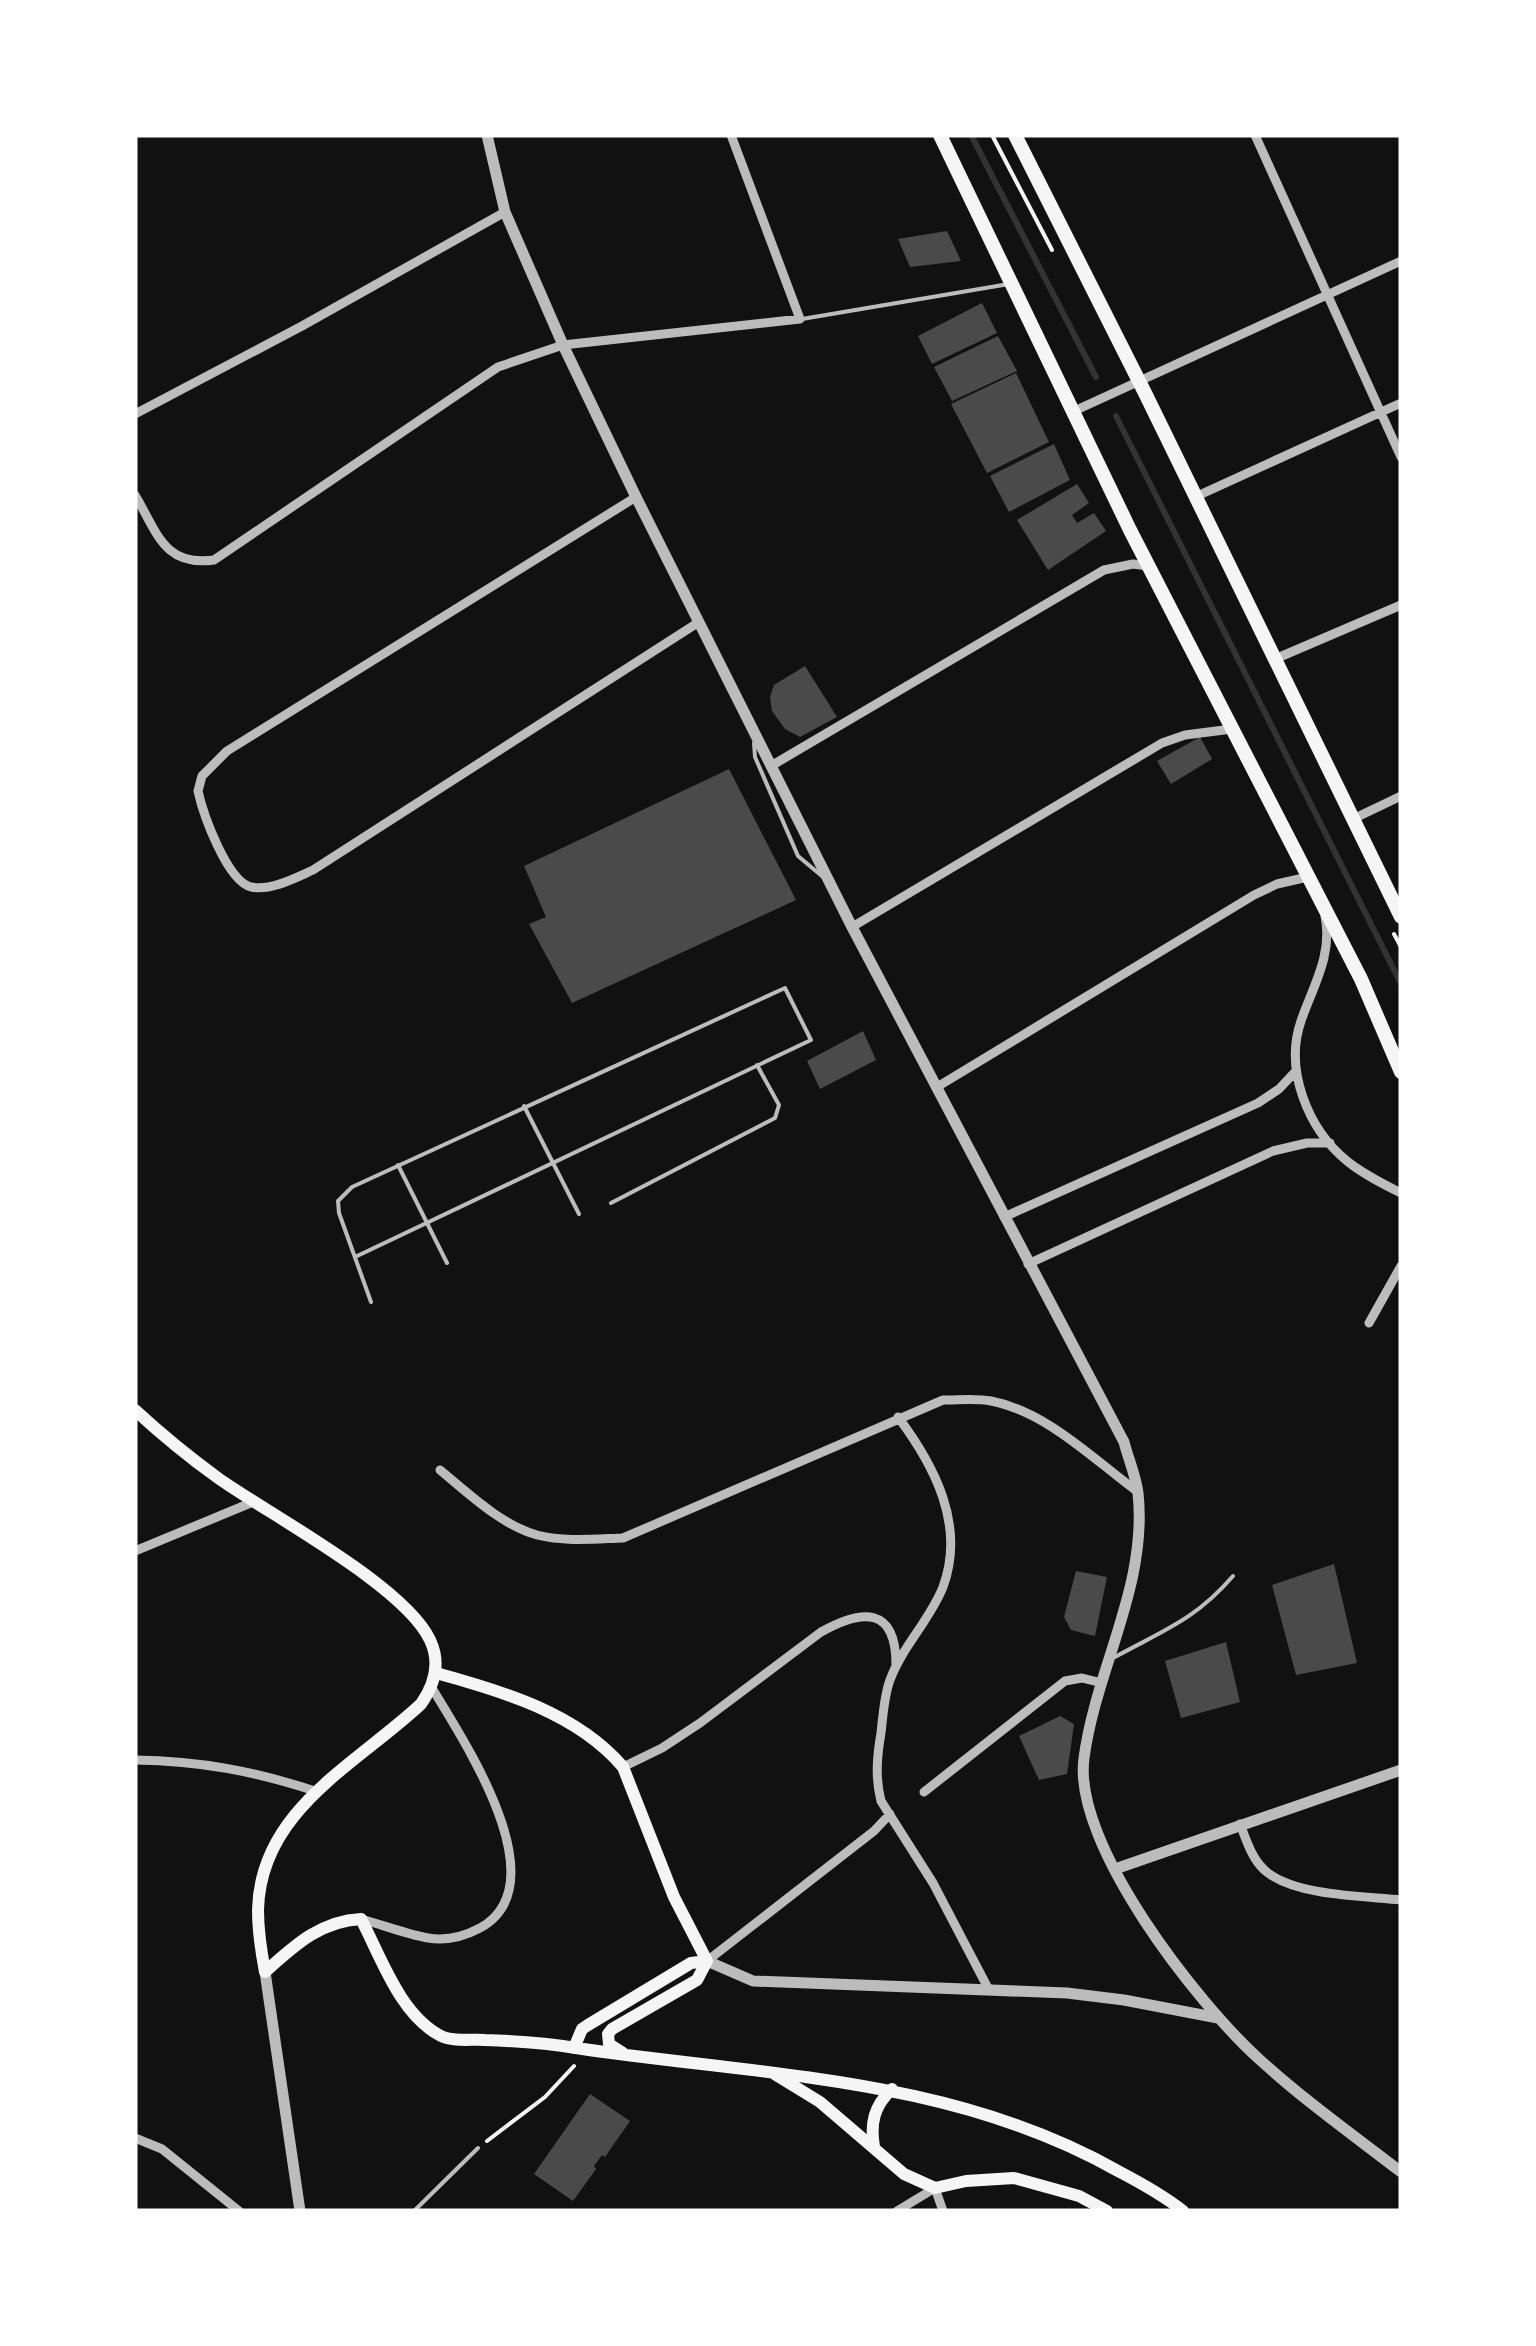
<svg xmlns="http://www.w3.org/2000/svg" width="1536" height="2346" font-family="Karla,sans-serif">
<style>
.lines{fill:none;stroke-linecap:round;stroke-linejoin:round}
.stream{stroke:#333;stroke-width:6}
.building{fill:#4a4a4a}
.path{stroke:#f5f5f5;stroke-width:4}
.service{stroke:#bcbcbc;stroke-width:4}
.minor{stroke:#bcbcbc;stroke-width:9}
.tertiary{stroke:#bcbcbc;stroke-width:11}
.secondary{stroke:#f5f5f5;stroke-width:12}
.primary{stroke:#f5f5f5;stroke-width:14}
</style>
<rect width="100%" height="100%" fill="#111"/>
<g class="lines">
<path class="stream" d="M971 135 1096 377
M1116 416 1401 984"/>
</g>
<path class="building" d="M947 231 961 261 910 267 898 239Z
M982 303 997 333 932 364 918 336Z
M998 336 1017 371 952 401 934 367Z
M1016 373 1049 442 987 473 951 404Z
M1054 444 1070 480 1009 512 990 476Z
M1077 484 1089 503 1072 515 1077 523 1094 513 1106 531 1048 570 1017 520Z
M805 666 837 717 800 737 785 729 772 711 770 697 774 685Z
M1200 737 1212 759 1171 784 1157 761Z
M729 769 796 900 572 1003 529 924 546 917 524 866Z
M863 1031 876 1060 820 1089 807 1061Z
M1334 1564 1357 1663 1296 1675 1272 1585Z
M1076 1571 1107 1577 1095 1636 1071 1630 1064 1617Z
M1226 1642 1240 1702 1181 1718 1165 1661Z
M1060 1716 1074 1724 1067 1774 1039 1780 1019 1736Z
M590 2094 630 2121 605 2157 602 2155 594 2166 596 2169 573 2201 534 2174Z"/>
<g class="lines">
<path class="path" d="M992 135 1052 250
M1394 934 1401 947
M487 2141 545 2097 574 2066"/>
<path class="service" d="M802 319 1009 284
M754 743 755 757 798 856 823 877
M524 1106 579 1214
M398 1165 447 1263
M611 1203 775 1118 779 1105 757 1065
M355 1257 811 1040 785 988 352 1187 338 1201 339 1213 371 1302
M1115 1657C1164 1630 1195 1620 1233 1576
M414 2211 478 2148"/>
<path class="minor" d="M1255 135 1401 457
M1072 412 1401 261
M135 414 302 326 505 212
M135 495C157 532 164 567 214 560L498 367 563 345 800 319 731 135
M636 497 227 751 202 776 198 791C203 814 227 881 251 887 271 891 295 878 313 870L699 622
M1195 497 1401 403
M1275 659 1401 605
M771 766 1104 570 1133 564 1148 566
M1353 819 1401 796
M1325 916C1333 955 1313 986 1301 1021 1284 1070 1308 1129 1347 1161 1363 1174 1383 1184 1401 1193
M852 927 1162 743 1185 735 1232 729
M937 1087 1254 895 1277 884 1308 877
M1004 1217 1258 1103 1279 1089 1295 1072
M1028 1264 1273 1151 1307 1143H1330
M1369 1323 1401 1266
M898 1417C934 1465 966 1525 943 1587 930 1620 902 1647 890 1680 884 1696 883 1716 881 1733 877 1756 875 1778 881 1801L933 1883 989 1990
M440 1470C468 1493 501 1525 537 1535 565 1542 594 1539 623 1538L943 1400C959 1400 976 1398 991 1401 1047 1412 1093 1459 1138 1492
M135 1551 253 1502
M135 1760C201 1761 253 1771 315 1791
M623 1767 662 1748 700 1723 821 1632C862 1609 896 1606 896 1665
M924 1792 1065 1681 1082 1678 1102 1683
M1240 1824C1247 1841 1252 1861 1268 1873 1299 1896 1363 1896 1401 1900
M361 1919C383 1925 406 1934 428 1938 446 1941 465 1936 480 1928 560 1884 463 1740 432 1688
M707 1961 874 1831 890 1814
M135 2138 162 2149 239 2211
M897 2211 935 2188 943 2211"/>
<path class="tertiary" d="M487 135 505 212 563 345 636 497 852 927 1124 1442C1128 1458 1136 1476 1138 1493 1148 1586 1096 1668 1084 1758 1072 1844 1198 2004 1259 2059 1304 2100 1353 2135 1401 2172
M1115 1869 1401 1770
M707 1961 753 1981 1067 1993 1124 2000 1218 2018
M265 1972 300 2211"/>
<path class="secondary" d="M135 1410C161 1434 189 1457 218 1478 270 1515 405 1586 430 1640 441 1663 435 1684 421 1704 357 1764 260 1810 258 1910 258 1930 261 1951 265 1972
M436 1673C502 1691 577 1713 623 1767L674 1897 707 1961
M265 1972C294 1946 320 1921 361 1919 381 1957 400 2015 441 2036 453 2042 472 2039 485 2040 515 2041 546 2043 576 2048 762 2076 950 2076 1118 2171 1141 2183 1163 2195 1183 2211
M574 2048 582 2029 588 2025 691 1963 707 1961
M623 2053 609 2044 608 2034 612 2029 697 1980 707 1961
M776 2075 820 2102 904 2174 935 2188 966 2181 1014 2178 1079 2196 1107 2211
M874 2147C870 2123 874 2106 892 2089"/>
<path class="primary" d="M940 135 1130 530 1361 979 1401 1072
M1015 135 1146 395 1401 917"/>
</g>
<rect width="1536" height="2346" fill="none" stroke="#ffffff" stroke-width="275"/>
</svg>
